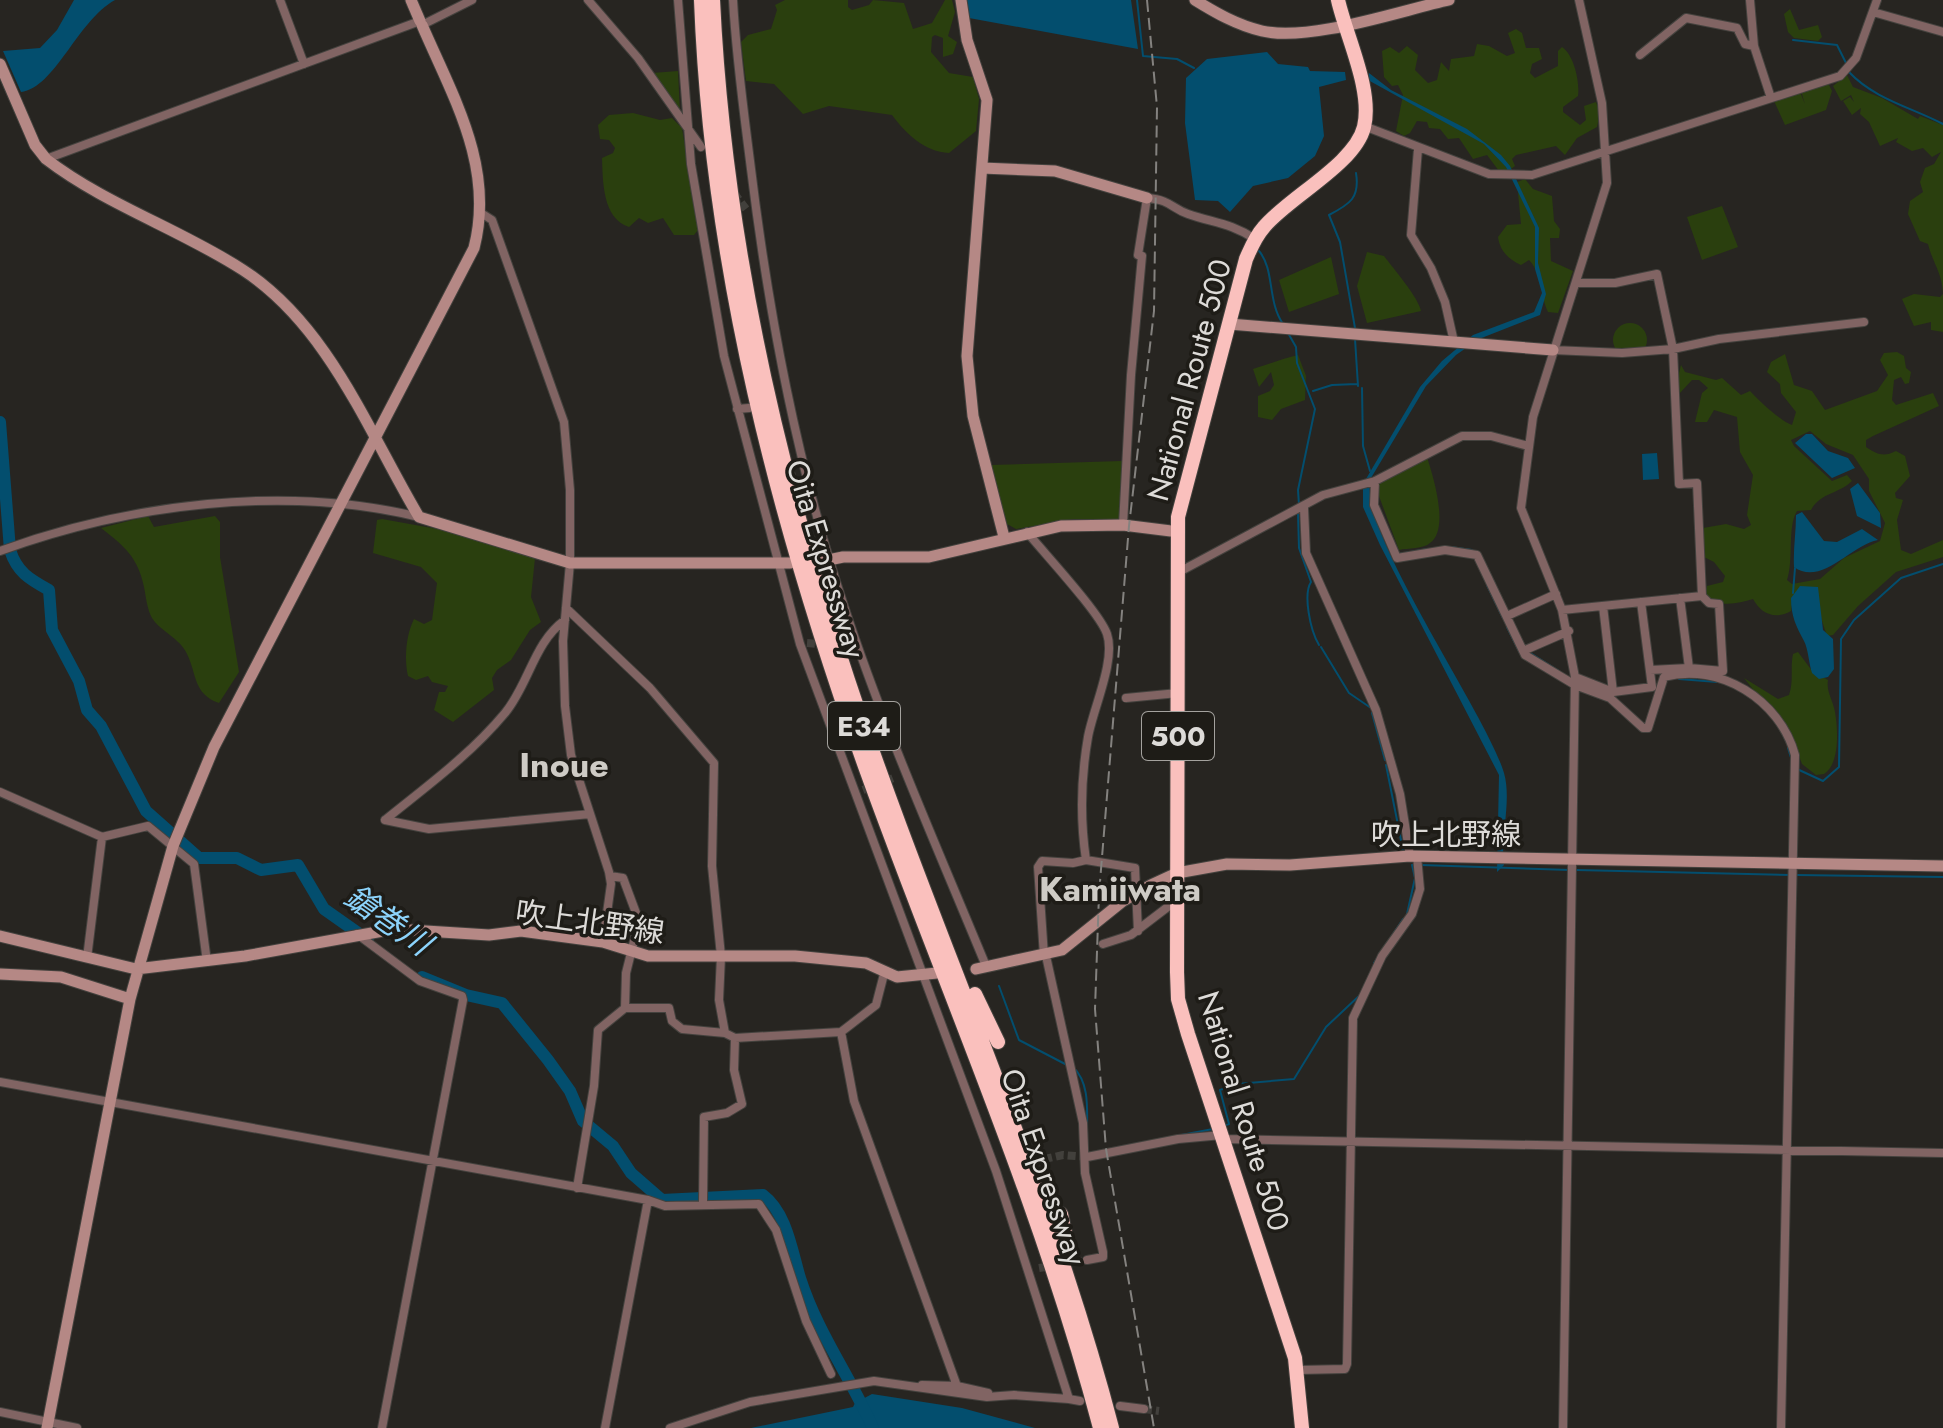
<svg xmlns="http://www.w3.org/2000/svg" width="1943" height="1428" font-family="Jost,'Noto Sans JP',sans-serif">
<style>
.green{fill:#2a3f0e;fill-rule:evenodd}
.water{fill:#034e6e}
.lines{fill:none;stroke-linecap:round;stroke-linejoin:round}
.stream{stroke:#034e6e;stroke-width:2}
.river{stroke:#034e6e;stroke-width:12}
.street-tunnel{stroke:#42403c;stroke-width:8;stroke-dasharray:8 4;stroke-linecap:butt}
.street-casing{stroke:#44423e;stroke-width:10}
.secondary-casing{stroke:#44423e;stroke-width:13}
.highway-casing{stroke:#44423e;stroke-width:16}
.street{stroke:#816463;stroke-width:8}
.secondary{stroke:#b58885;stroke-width:11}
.highway{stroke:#fac0bd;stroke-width:14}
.rail{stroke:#84827f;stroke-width:2;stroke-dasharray:12 6;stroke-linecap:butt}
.labels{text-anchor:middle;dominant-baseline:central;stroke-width:7;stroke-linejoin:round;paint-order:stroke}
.shield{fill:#1e1c17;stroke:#a4a29e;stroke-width:2}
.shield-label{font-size:28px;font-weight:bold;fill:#dddbd8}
.street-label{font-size:30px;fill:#dddbd8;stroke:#1e1c17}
.water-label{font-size:32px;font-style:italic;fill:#8cd3fb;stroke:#1e1c17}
.quarter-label{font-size:34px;font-weight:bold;fill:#cecbc5;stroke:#1e1c17}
</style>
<rect width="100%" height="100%" fill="#272521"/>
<path class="green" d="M785 0H848V7L852 10 869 5 873 0 904 3 913 29 932 23 945 0H952L955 12 948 36 957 42 953 54 943 57V38L935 35 932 37 931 52 949 73 973 77 979 99 976 131 949 153C925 152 906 134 892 115L829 106 803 114 774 84 746 81 741 42 748 35 771 29 777 10 775 5Z
M1790 9 1799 30 1818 25 1822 37 1818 41 1794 38 1788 32 1784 14Z
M1516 29 1522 33 1526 48H1539L1542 59 1532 64 1530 73 1535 78 1558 66V51L1562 47C1574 55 1580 82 1578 96L1563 107V112L1580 125 1586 120 1584 106 1596 102 1600 112 1597 127 1577 138 1565 155 1556 146 1516 155 1512 159 1515 166 1507 172 1499 171 1487 155 1473 159 1459 138 1448 139 1440 129 1429 128 1427 122 1417 121 1410 133 1404 136 1396 131 1403 95 1398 85 1392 86 1384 77 1382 51 1390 47 1399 53 1407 46 1418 55 1415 70 1428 83 1437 80 1441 62 1449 71 1451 59 1474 56 1477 44 1489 46 1507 56 1515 53 1508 33Z
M678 71 680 113 652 73Z
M1847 75 1853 87 1882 98 1918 119 1920 116 1943 125V332L1931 330V317V322L1914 326 1902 299 1914 294 1940 297 1943 294C1942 272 1933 264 1928 244L1920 241 1908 214 1910 201 1923 192 1920 182 1925 168 1934 164 1941 152 1932 157 1923 148 1912 151 1896 142 1898 138 1880 146 1869 122 1860 114 1861 108 1852 115 1843 101 1850 97 1854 102 1851 95 1841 101 1833 86Z
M1828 83 1832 91 1826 110 1785 125 1774 101 1800 92 1805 104 1801 91Z
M633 113 660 120 672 118 682 128 698 230 694 235H674L663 218 648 223 639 218 629 227C602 218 603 181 602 158L613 153 615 148 609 140 600 139 598 125 609 115Z
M1525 179 1533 189 1552 196 1554 221 1560 229 1559 238H1550L1551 261 1573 271 1558 313 1548 312C1540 295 1543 275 1529 260L1521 265C1508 259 1500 251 1498 237L1507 225 1521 224 1517 182Z
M1722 206 1738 247 1702 260 1687 217Z
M1367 252 1384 256C1393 268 1419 298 1421 311L1367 323 1357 286Z
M1331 257 1339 294 1289 312 1279 280Z
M1613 340a17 17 0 1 1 34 0a17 17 0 1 1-34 0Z
M1897 352 1904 356 1906 368 1911 372 1909 383 1905 384 1901 377 1894 380 1892 400 1896 405 1933 393 1939 406 1873 436 1866 440V447C1878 455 1884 457 1896 451L1905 456 1910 476 1895 493 1896 498 1903 500 1897 520 1901 550 1911 554 1943 540V557L1896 572 1858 606 1833 635 1827 636 1817 606 1792 601 1791 611C1775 620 1761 614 1753 599 1737 604 1718 608 1705 595L1707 586 1723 582 1725 576 1714 562 1704 557 1703 528 1726 524 1744 529 1751 525 1747 515 1753 475 1740 452 1737 417 1714 410 1707 422H1695L1702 393 1708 388 1699 380H1692L1679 394 1676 384 1681 365 1685 372 1716 380 1722 378 1741 395 1750 391C1759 401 1782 422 1792 425L1796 412 1781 393 1780 384 1767 372 1771 362 1785 354 1794 385 1812 391 1825 410 1877 391 1888 375 1880 360 1884 353ZM1810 431 1826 444 1853 455 1869 479V491L1885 523 1880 541 1844 558 1820 579 1792 584 1787 580C1794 560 1787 527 1797 511L1811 510C1821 492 1839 494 1852 481L1847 475 1832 481 1794 446 1791 440Z
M1298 355 1306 376 1305 400 1281 409 1272 420 1258 417V396L1270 391 1274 385 1271 372 1259 387 1253 369C1270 364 1281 359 1298 355Z
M1427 457C1433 476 1450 529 1430 543 1424 549 1408 548 1399 550L1376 488 1380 482Z
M1122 461 1121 519H1074L1016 529 1007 524 991 465Z
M148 516 154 527 215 516 220 522V557L239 672 219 703C193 694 197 674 187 654 180 638 161 632 152 618 147 609 146 597 144 587 138 557 124 546 101 528Z
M382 519 443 530 535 558 531 597 541 622 530 630 511 660 497 670 492 678 494 690 453 722 434 710 439 692H445L448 686 432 682 428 676 416 680 408 676C404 659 406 635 414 619L424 624 432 620 437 583 421 567 373 553 377 520Z
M1798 652 1813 672 1828 680C1826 692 1833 700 1835 712 1838 729 1840 764 1824 774L1816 775 1802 764 1793 740 1744 678 1778 699 1789 695C1794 680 1790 668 1793 654Z"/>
<path class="water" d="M74 0H115C77 21 55 88 21 92L3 51 40 48 57 30Z
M966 0H1131L1138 49 969 18Z
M1267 52 1278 64 1308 67 1310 71 1345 72 1346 80 1319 87 1324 136 1315 156 1288 178 1253 186 1230 212 1218 201 1195 200 1185 123 1186 78 1207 59Z
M1369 73 1391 90 1467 129 1501 155 1510 166 1539 228 1538 263 1546 294 1540 315 1479 339 1456 355 1426 386 1371 478C1355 528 1486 712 1504 773 1512 801 1500 836 1504 865L1497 872 1499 775 1380 545 1363 507V484L1420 387 1442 361 1473 335 1534 312 1542 293 1535 269V227L1506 167 1484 144 1368 80Z
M1806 434H1812L1828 451 1848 458 1855 468 1832 478 1795 443Z
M1657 453 1659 479 1643 480 1642 454Z
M1858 483 1880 513 1881 528 1857 516 1850 489Z
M1802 512 1824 541 1837 542 1862 529 1878 540C1851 545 1821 587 1794 567 1793 550 1796 533 1796 515Z
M1800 586 1818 587 1823 630 1833 639 1834 669 1828 677 1819 679 1812 673C1809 664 1808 648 1804 641 1796 626 1791 616 1791 598Z
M872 1394 962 1408 1035 1428H751L853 1407 855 1403Z"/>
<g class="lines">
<path class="stream" d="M1137 0 1143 56 1177 59 1194 68
M1793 40 1837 45 1847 65
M1849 72C1874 99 1913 108 1943 124
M1259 251C1275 270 1267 301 1283 324
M1355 328 1340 242 1329 215C1350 204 1360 198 1356 173
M1288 333 1296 347 1297 363 1315 409 1298 490 1299 505
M1355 339 1358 386
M1362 388 1363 446 1370 471
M1313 391 1332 385 1357 384
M1298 513 1299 548 1311 582C1303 594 1310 630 1319 645
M1450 547 1472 550
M1478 552 1495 584
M1400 554 1428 549
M1487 585 1503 618
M1793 593 1795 568
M1507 627 1520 653
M1321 647 1349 693 1371 708
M1527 651 1559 671
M1679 679 1717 682
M1372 713 1385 760
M1788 748 1793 764
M1386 765 1403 850
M1797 769 1823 781 1839 767 1841 639 1854 620 1901 578 1943 564
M1421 865 1570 870
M1576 870 1790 875
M1796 875 1943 877
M1407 914 1415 878 1412 865H1415
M1374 963 1403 919
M999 986 1019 1040 1067 1065
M1073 1067C1090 1083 1087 1110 1087 1132
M1223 1126 1229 1124 1220 1090 1237 1084 1294 1079 1326 1027 1360 995
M1160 1139 1213 1129"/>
<path class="river" d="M0 422 10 550C17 572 29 579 49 590L52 630 79 681 87 710 101 726 146 811 199 858H237L261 870 298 865 324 909 368 940
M422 977 466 995 502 1003 548 1060 570 1091 583 1121 613 1146 631 1173 662 1200 763 1195C787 1213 792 1252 800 1278 818 1334 850 1376 873 1428"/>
<path class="street-tunnel" d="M734 193 746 209
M807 643 850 647
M863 790 896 777
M1009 1167 1063 1155 1087 1157
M1039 1268 1087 1260
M1144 1409 1159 1411"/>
<defs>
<path id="street" d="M280 0 304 64
M588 0 638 58 701 147
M678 0 691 164 724 356 800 644 996 1171 1069 1399 1080 1401
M733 0C736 56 744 113 751 169 769 316 797 465 844 606 884 728 937 847 986 966
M1750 0 1754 46
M1873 12 1943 32
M1640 55 1686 18 1737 28 1745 44 1754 46 1771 98
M1364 126 1489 174 1532 175 1840 76 1856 58 1877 0
M1418 149 1411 235 1431 268 1445 302 1454 342
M46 159 420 21 422 25 472 0
M481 213 492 220 564 422 570 490V563L563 641 565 706 571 755 609 872 611 884 603 942
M1576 283H1615L1657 274 1673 349 1679 484 1697 483 1702 596 1709 603 1719 604 1723 671 1689 668 1650 670
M1553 350 1622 353 1673 349 1719 339 1864 322
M737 409 749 408
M1375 481 1374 505 1397 558 1445 550 1477 555 1525 655 1575 685 1610 698 1643 728H1648L1664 677C1720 662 1780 700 1795 755L1781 1428
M1304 508 1306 553 1376 710 1400 794 1410 856
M1123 525 1131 375 1142 256 1138 255 1147 198C1171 200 1171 208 1188 214 1214 223 1231 223 1255 239
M1027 532C1044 553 1100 613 1107 634 1116 660 1093 709 1088 737 1081 777 1080 819 1086 860L1073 863 1042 861 1038 867 1044 956
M0 551C129 504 285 484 419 517
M1179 572 1323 495 1375 481 1462 436H1491L1528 446
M1680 598 1689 668
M1603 606 1613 692
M566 608 650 688 714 763 712 866 721 956 719 1000 725 1033 735 1038 841 1032 854 1101 957 1386
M1562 610 1702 596
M1507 616 1556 594
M1523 651 1569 631
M1575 677 1613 692 1652 687 1641 602
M1126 698 1178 693
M0 792 102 837 87 958
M385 820C427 786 470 755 505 713 529 684 534 642 565 620
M385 820 429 829 590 814
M102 837 148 826 194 864 207 962
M1086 860 1135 868 1138 931
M357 934 420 981 462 996 463 1000 382 1428
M1103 944 1131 935 1169 906
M1046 956 1083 1123 1085 1173 1103 1252V1257L1087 1260
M625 1008H669L672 1021 682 1029 725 1033
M841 1032 876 1005 884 974
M0 1082 648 1200 665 1206 759 1204 776 1230 806 1321 831 1374
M1223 1139 1943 1153
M1087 1157 1178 1139 1222 1135
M577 1188 594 1086 598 1030 625 1008 626 973 639 921 623 878 610 876
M703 1203 704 1117 727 1113 742 1104 734 1070 735 1038
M1298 1370 1345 1369 1347 1364 1353 1018 1382 956 1412 914 1420 889 1417 856
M922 1385 957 1386 988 1393
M1120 1406 1144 1409
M0 1412 77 1428
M605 1428 648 1200
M670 1428 750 1402 874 1381 987 1397 1014 1395 1069 1399
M1563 1428 1575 677 1562 610 1521 508 1533 417 1607 183 1602 103 1579 0"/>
<path id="secondary" d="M411 0 420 21
M961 0 967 40 987 100 967 356 973 416 1004 537
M1195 0C1216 13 1237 25 1262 31 1310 42 1399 11 1449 0
M0 64 35 145 46 159C106 205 180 229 243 270 329 326 369 433 419 517L570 563H790
M982 168 1055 171 1147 198
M1229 324 1553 350
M819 562 843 557H929L1061 526 1123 525 1179 532
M0 936 136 969 245 956 394 929 489 935 521 931 603 942 648 956H795L866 963 897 977 937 973
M976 969 1062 950 1123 901 1151 885 1177 873 1227 864 1290 865 1410 856 1943 866
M0 974 61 977 130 999
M47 1428 130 999 173 846 214 747 474 248C495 167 453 97 422 25"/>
<path id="highway" d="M701 0C711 265 778 524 867 772 946 991 1041 1203 1100 1428
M713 0C724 233 775 460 848 680 932 932 1045 1171 1112 1428
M975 994 998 1042
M1061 1214 1069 1252
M1302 1428 1295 1358 1188 1034 1178 999 1177 972 1178 517 1246 259C1251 248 1255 237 1264 227 1289 197 1355 164 1364 127 1373 90 1346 36 1338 0"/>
</defs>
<use href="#street" class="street-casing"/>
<use href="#secondary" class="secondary-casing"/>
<use href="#highway" class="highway-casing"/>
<use href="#street" class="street"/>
<use href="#secondary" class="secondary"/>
<use href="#highway" class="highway"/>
<path class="rail" d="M1147 0 1157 107 1154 311 1129 526 1099 894 1095 1009 1106 1149 1154 1428"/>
</g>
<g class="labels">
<g class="shield">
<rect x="828" y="702" width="72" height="48" rx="6"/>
<rect x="1142" y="712" width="72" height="48" rx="6"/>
</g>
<g class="shield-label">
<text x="864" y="726">E34</text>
<text x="1178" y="736">500</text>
</g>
<g class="street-label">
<text transform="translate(1189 380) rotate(-75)">National Route 500</text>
<text transform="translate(826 559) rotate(73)">Oita Expressway</text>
<text x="1446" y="834">吹上北野線</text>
<text transform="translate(590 922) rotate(8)">吹上北野線</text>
<text transform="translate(1244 1111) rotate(73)">National Route 500</text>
<text transform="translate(1044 1167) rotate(71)">Oita Expressway</text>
</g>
<g class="water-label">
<text transform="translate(388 920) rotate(35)">鎗巻川</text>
</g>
<g class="quarter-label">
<text x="564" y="765">Inoue</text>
<text x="1120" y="889">Kamiiwata</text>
</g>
</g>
</svg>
